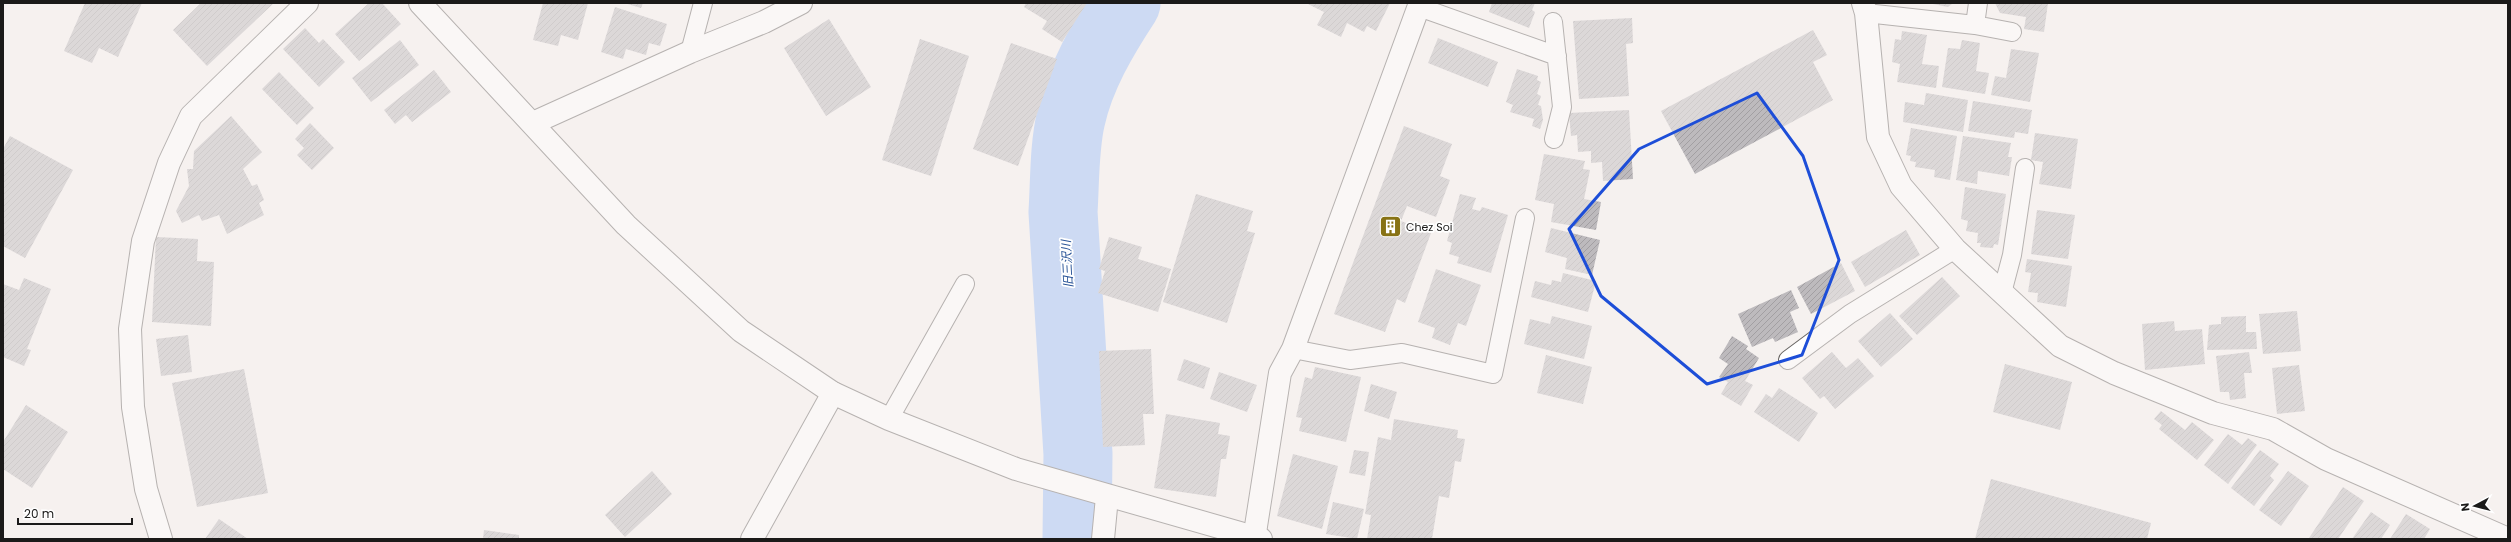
<svg xmlns="http://www.w3.org/2000/svg" width="2511" height="542" font-family="Poppins,'Noto Sans JP',sans-serif">
<style>
.lines{fill:none;stroke-linecap:round;stroke-linejoin:round}
.river{stroke:#9bbff8;stroke-width:69}
.building{fill:url(#building-hatch)}
.lane-casing{stroke:#6a6765;stroke-width:20}
.street-casing{stroke:#6a6765;stroke-width:24}
.secondary-casing{stroke:#6a6765;stroke-width:24}
.lane{stroke:#fff;stroke-width:18}
.street{stroke:#fff;stroke-width:22}
.secondary{stroke:#fff;stroke-width:22}
.marked{fill:none;stroke:#1d4ed8;stroke-width:3;stroke-linejoin:round}
.labels{text-anchor:middle;dominant-baseline:central;stroke-width:3.5;stroke-linejoin:round;paint-order:stroke}
.poi-label{font-size:11px;fill:#1b1a19;stroke:#fff;text-anchor:start}
.water-label{font-size:12px;font-style:italic;fill:#275296;stroke:#fff}
</style>
<defs>
<pattern id="building-hatch" width="6" height="6" patternUnits="userSpaceOnUse"><rect width="6" height="6" fill="#bdbabd"/><path d="M-1 1l2-2M0 6l6-6M5 7l2-2" fill="none" stroke="#a29fa2"/></pattern>
</defs>
<rect width="100%" height="100%" fill="#f5f1ef"/>
<g class="lines">
<path class="river" d="M1077 539 1078 454 1063 212C1065 181 1064 147 1071 118 1080 77 1103 38 1126 3"/>
</g>
<path class="building" d="M85 3H142L118 57 99 48 92 63 64 51Z
M201 3H274L207 66 173 30Z
M369 3H382L401 24 359 61 335 34Z
M543 3H588L578 40 561 35 558 46 533 40Z
M624 3H643L641 8Z
M1026 3H1087L1062 42 1042 29 1047 21 1024 7Z
M1306 3H1390L1376 31 1367 26 1364 32 1347 23 1341 37 1317 25 1324 12Z
M1492 3H1535L1532 10 1535 12 1529 28 1489 12Z
M1928 3H1953L1948 7Z
M1995 3H2048L2044 32 2024 29 2026 17 2000 13Z
M615 7 667 24 660 46 649 43 646 55 626 49 623 59 601 52Z
M1632 18 1633 43 1626 44 1629 96 1579 99 1573 21Z
M829 19 871 87 826 116 784 48Z
M305 28 319 43 323 39 345 62 319 87 283 49Z
M1813 30 1827 55 1813 62 1833 100 1695 174 1661 111Z
M1902 31 1927 35 1922 64 1939 66 1936 88 1897 82 1900 64 1892 62 1895 39 1901 40Z
M1438 38 1498 62 1488 87 1428 63Z
M920 39 969 56 931 176 882 160Z
M400 40 419 65 371 102 352 78Z
M1962 40 1980 43 1976 71 1989 73 1985 94 1942 87 1948 48 1960 49Z
M1011 43 1057 59 1018 166 973 149Z
M2011 49 2039 53 2030 102 1991 95 1995 76 2006 78Z
M1517 69 1538 76 1537 80 1541 82 1537 94 1541 96 1538 105 1541 106 1543 120 1540 129 1532 126 1534 119 1510 112 1513 105 1506 102Z
M434 70 451 92 412 122 406 115 395 124 384 110Z
M279 72 314 108 297 125 262 89Z
M1926 93 1968 100 1963 132 1903 122 1905 102 1924 105Z
M1973 101 2032 110 2028 134 2015 132 2014 138 1968 131Z
M1629 110 1633 179 1603 181 1602 162 1591 163V151L1578 152 1577 135 1571 136 1569 113Z
M231 116 262 152 243 169 252 186 257 184 264 200 259 203 264 215 227 234 219 215 202 221 199 215 182 223 176 211 189 186 187 169H193L194 151Z
M310 123 334 148 312 170 297 155 304 148 295 139Z
M1404 126 1452 144 1440 176 1450 180 1436 217 1407 206 1401 221 1431 233 1405 303 1397 299 1385 332 1334 314Z
M1911 128 1957 136 1950 180 1934 177 1935 170 1915 167 1916 162 1910 161 1911 156 1906 155Z
M2035 133 2078 139 2071 189 2039 184 2043 162 2031 160Z
M10 136 73 170 25 258 3 246V149Z
M1963 136 2011 143 2008 157H2012L2009 176 1978 171 1977 184 1956 180Z
M1544 154 1585 161 1583 169 1590 170 1584 199 1601 202 1596 230 1551 222 1554 204 1535 200Z
M1965 187 2006 194 1998 245 1994 244 1993 248 1980 247 1981 243H1977L1978 233 1966 231 1968 221 1961 219Z
M1196 194 1253 211 1247 231 1255 233 1227 323 1163 302Z
M1460 194 1476 198 1472 209 1480 211 1482 207 1508 215 1491 273 1457 263 1459 257 1449 254 1452 243 1447 241Z
M2037 210 2075 215 2068 259 2031 254Z
M1551 228 1600 240 1592 275 1565 269 1567 258 1545 252Z
M1906 230 1920 255 1865 287 1851 262Z
M156 237 198 239 197 261 214 262 211 326 152 322Z
M1109 237 1142 247 1138 259 1171 269 1158 312 1098 293 1105 271 1099 269Z
M2027 259 2072 266 2066 307 2037 302 2038 293 2028 292 2031 273 2025 272Z
M1841 263 1855 291 1811 314 1797 287Z
M1436 269 1481 285 1466 326 1458 323 1450 345 1432 338 1435 328 1418 322Z
M1563 273 1596 281 1588 312 1531 297 1535 281 1551 285 1552 280 1561 282Z
M1942 277 1960 296 1917 335 1899 316Z
M24 278 51 289 27 349 31 350 24 366 3 357V284L19 290Z
M1791 290 1799 308 1790 312 1798 332 1775 342 1773 338 1752 347 1738 314Z
M2297 311 2301 351 2263 354 2259 314Z
M1890 313 1913 339 1881 367 1858 341Z
M1552 316 1592 326 1584 359 1524 344 1530 319 1550 324Z
M2246 316V332H2256L2257 349 2207 350 2209 325 2221 324V317Z
M2174 321 2175 331 2202 329 2205 364 2145 370 2142 324Z
M188 335 192 372 161 376 156 339Z
M1732 336 1748 346 1746 349 1759 358 1745 381 1753 385 1741 406 1721 394 1728 382 1719 377 1728 364 1719 358Z
M1151 349 1154 414H1143L1145 445 1103 447 1099 351Z
M1832 352 1846 368 1858 358 1874 376 1835 409 1824 396 1820 399 1802 378Z
M2249 352 2252 373H2244L2246 398 2230 400 2229 392H2220L2216 356Z
M1546 355 1592 367 1583 404 1537 393Z
M1184 359 1210 368 1204 389 1177 380Z
M2005 364 2072 382 2060 430 1993 412Z
M2299 365 2305 411 2277 414 2272 368Z
M1315 367 1361 377 1346 442 1299 431 1302 418 1296 417 1305 377 1312 379Z
M244 369 268 493 197 507 172 383Z
M1219 372 1257 385 1247 412 1210 399Z
M1371 384 1397 392 1389 419 1364 411Z
M1779 388 1818 413 1799 442 1754 412 1766 394 1772 398Z
M26 405 68 432 32 488 3 469V442Z
M2161 411 2185 430 2192 422 2214 440 2197 460 2159 429 2162 425 2154 419Z
M1166 414 1220 423 1218 434 1230 436 1226 459H1221L1216 497 1154 488Z
M1394 419 1458 430 1457 438 1465 439 1461 462 1455 461 1449 498 1439 496 1432 539H1367L1371 515 1365 514 1378 437 1391 440Z
M2228 434 2242 445 2248 438 2257 445 2228 484 2204 465Z
M1354 450 1369 452 1365 476 1349 473Z
M2260 450 2279 464 2270 476 2274 480 2254 506 2231 488Z
M1293 454 1338 466 1322 529 1277 516Z
M652 471 672 494 625 537 605 515Z
M2288 471 2309 486 2281 526 2259 510Z
M1991 479 2151 523 2147 539H1975Z
M2343 487 2364 501 2338 539H2311L2309 538Z
M1333 502 1364 509 1357 539 1326 534Z
M2371 512 2390 525 2381 539H2352Z
M2406 514 2430 529 2424 539H2390Z
M219 519 248 539H205Z
M484 530 519 535V539H483Z"/>
<g class="lines">
<defs>
<path id="lane" d="M1419 7 1557 56
M1866 13 1975 25 1978 3
M1553 22 1562 107 1554 139
M1975 25 2012 32
M690 52 703 3
M2002 293 2012 255 2025 168
M1293 349 1350 360 1402 353 1493 374 1525 218
M1788 360 1850 314 1955 249
M889 419 965 284"/>
<path id="street" d="M1863 3 1866 13 1878 137 1901 186 1955 249 2060 346 2114 373 2213 413 2273 429 2326 459 2508 539
M533 123 690 52 764 22 801 3
M161 539 146 489 133 407 130 329 143 241 169 163 191 116 307 3
M752 539 833 393
M1103 539 1107 497
M1254 539 1280 373 1293 349 1420 3"/>
<path id="secondary" d="M420 3 626 225 741 331 833 393 889 419 1016 469 1261 539"/>
</defs>
<use href="#lane" class="lane-casing"/>
<use href="#street" class="street-casing"/>
<use href="#secondary" class="secondary-casing"/>
<use href="#lane" class="lane"/>
<use href="#street" class="street"/>
<use href="#secondary" class="secondary"/>
</g>
<path d="M0 0H2511V542H0ZM1757 93 1803 156 1839 260 1802 355 1707 384 1601 296 1569 229 1639 149Z" fill="#f5f1ef" fill-opacity=".55" fill-rule="evenodd"/>
<path class="marked" d="M1757 93 1803 156 1839 260 1802 355 1707 384 1601 296 1569 229 1639 149Z"/>
<defs>
<symbol id="building-square" viewBox="-11 -11 22 22"><rect x="-9" y="-9" width="18" height="18" rx="4" fill="#877214" stroke="#fff"/><path d="M-4-6H4V6H1V3H-1V6H-4ZM-2.5-4.3h1.7v1.8h-1.7ZM.8-4.3h1.7v1.8H.8ZM-2.5-1h1.7V.8h-1.7ZM.8-1h1.7V.8H.8Z" fill="#fff"/></symbol>
</defs>
<g fill-rule="evenodd">
<use href="#building-square" x="1378" y="214" width="25" height="25"/>
</g>
<g class="labels">
<g class="poi-label">
<text x="1406" y="227">Chez Soi</text>
</g>
<g class="water-label">
<text transform="translate(1067 264) rotate(-93)">旧三沢川</text>
</g>
</g>
<rect width="2511" height="542" fill="none" stroke="#1b1a19" stroke-width="8"/>
<g transform="translate(2475 506) rotate(263)" stroke="#ffffff" stroke-width="3" paint-order="stroke">
<path d="M0-3L7 15L0 10L-7 15Z" fill="#1b1a19"/>
<text y="-6" font-size="11" font-weight="bold" text-anchor="middle" fill="#1b1a19">N</text>
</g>
<path d="M18 518v6h114v-6" fill="none" stroke="#1b1a19" stroke-width="2"/>
<text x="24" y="518" font-size="12" fill="#1b1a19" stroke="#ffffff" stroke-width="3" paint-order="stroke">20 m</text>
</svg>
